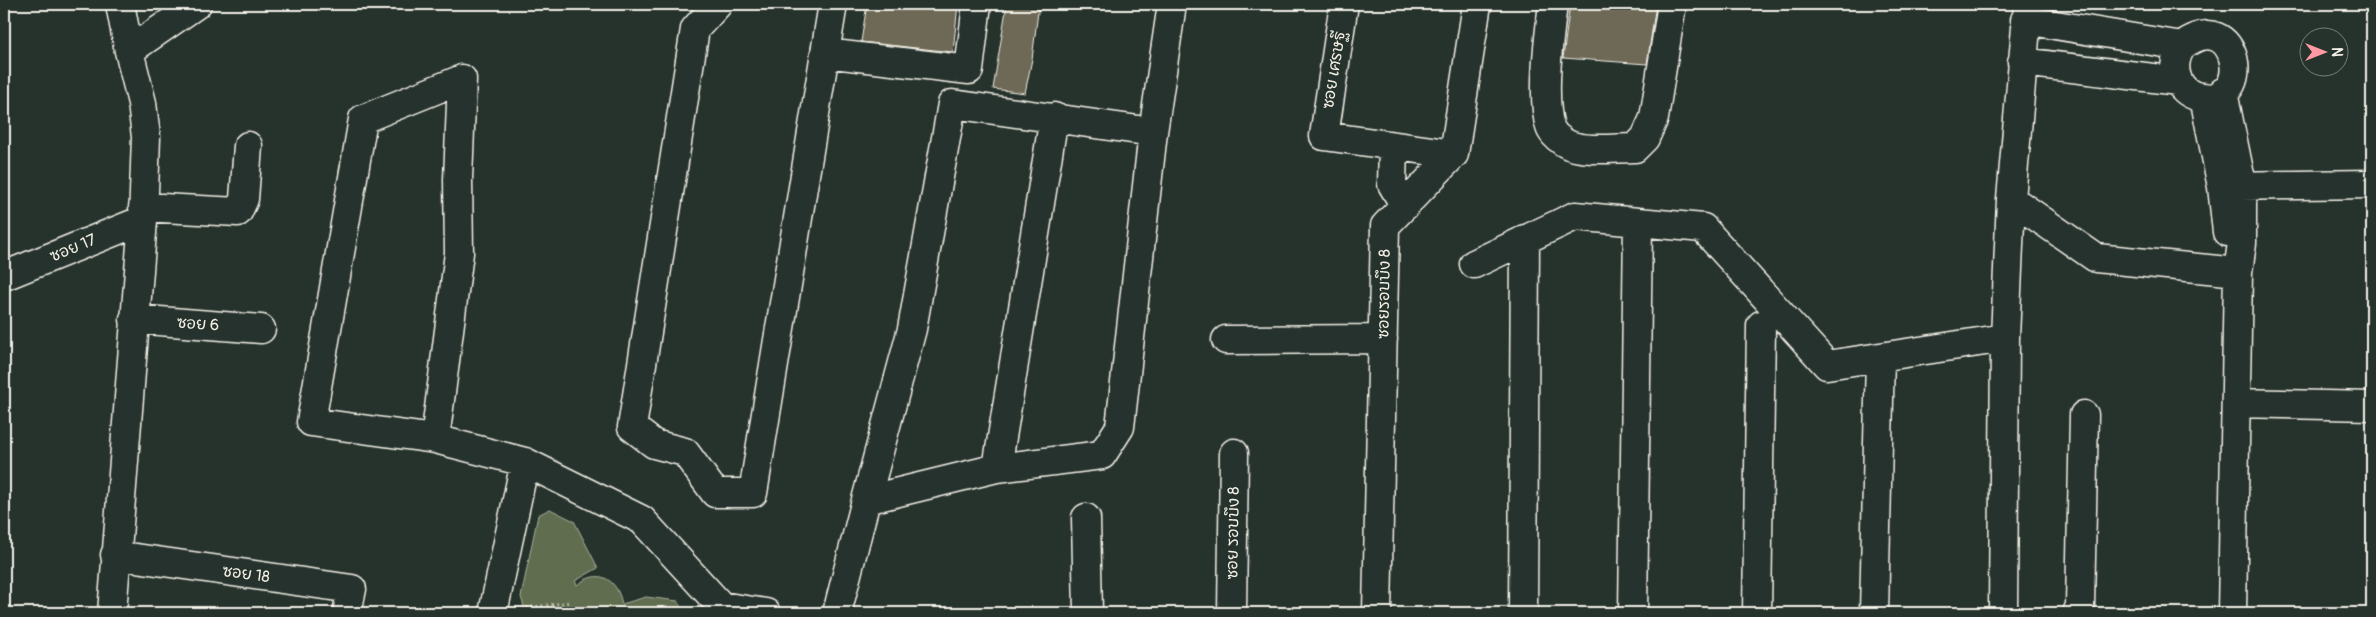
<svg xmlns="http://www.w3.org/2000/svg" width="2376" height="617" font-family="Pangolin,'Playpen Sans Thai',sans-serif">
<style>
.green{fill:#616d4f;stroke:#aaaf9c}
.building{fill:#6d6956;stroke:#f4f1e8}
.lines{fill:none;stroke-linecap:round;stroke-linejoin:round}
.minor-casing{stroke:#f4f1e8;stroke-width:31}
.path{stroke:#f4f1e8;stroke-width:3;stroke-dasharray:1 4;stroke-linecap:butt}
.minor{stroke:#26332d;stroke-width:28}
.labels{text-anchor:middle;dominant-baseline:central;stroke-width:4.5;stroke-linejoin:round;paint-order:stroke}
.street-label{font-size:16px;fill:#f4f1e8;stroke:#26332d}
</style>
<rect width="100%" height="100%" fill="#26332d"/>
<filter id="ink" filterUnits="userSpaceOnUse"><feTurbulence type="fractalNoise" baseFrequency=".02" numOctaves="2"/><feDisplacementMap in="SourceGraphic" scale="10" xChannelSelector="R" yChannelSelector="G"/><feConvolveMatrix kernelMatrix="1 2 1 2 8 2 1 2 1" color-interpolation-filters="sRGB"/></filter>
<g filter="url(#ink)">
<path class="green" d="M550 509 574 521 598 568 575 581 577 585C598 568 617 578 622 604L646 597 678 601 684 613H526L521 597 538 515Z"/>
<path class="building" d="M867 4H958L953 52 861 42Z
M1007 4H1039L1032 59 1025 93 993 89Z
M1570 4H1656L1647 64 1563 58Z"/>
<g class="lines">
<defs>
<path id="minor" d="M120 4 129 51
M718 4 695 29 632 427 654 444 685 452 715 493H753L833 4
M1344 4 1324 136 1454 154
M1553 4C1549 36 1541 96 1550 127 1552 134 1562 142 1569 145 1588 152 1615 148 1635 148L1645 138 1654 118 1672 4
M2025 20 2182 46C2238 2 2257 108 2200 97 2175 92 2169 65 2182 46
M825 53 969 70 977 4
M2022 62 2178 81
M2223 92 2242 185V243L2238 272 2232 613
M2204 97 2222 187 2227 232
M1393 146 1392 184 1405 206
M2223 186 2372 184
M2011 199 2096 258 2238 272
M143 207 238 212 244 199 248 146
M1474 264 1575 216 1638 222
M4 276 143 220
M134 319 261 329
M1226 340 1383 339
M2236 403 2372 406
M435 439 459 253 458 179 462 79 363 119 311 422 435 439 525 462 642 520 721 606 766 613
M997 468 1054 117
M866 500 912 329 952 104 1153 132
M1086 518 1088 613
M115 555 352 589 347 613
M112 613 143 220 146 137 142 103 129 51 197 4
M493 613 525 462
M837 613 866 500 997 468 1102 455 1120 427 1153 132 1172 4
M1232 613 1234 453
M1377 613 1385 226 1454 154 1477 4
M1523 613 1525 239
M1633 613 1638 222 1703 228 1827 365 2005 338
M1757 613 1761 325
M1874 613 1880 357
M2003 613 2005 338 2011 199 2028 4
M2077 613 2080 606 2084 415"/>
</defs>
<use href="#minor" class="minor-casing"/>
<path class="path" d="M517 609 571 602"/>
<use href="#minor" class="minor"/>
</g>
</g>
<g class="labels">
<g class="street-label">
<text transform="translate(1334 70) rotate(-81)">ซอย เศรษฐี</text>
<text transform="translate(73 248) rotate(-22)">ซอย 17</text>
<text transform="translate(1384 294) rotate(-89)">ซอยรอบบึง 8</text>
<text transform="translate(198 324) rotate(4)">ซอย 6</text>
<text transform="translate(1233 533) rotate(-89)">ซอย รอบบึง 8</text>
<text transform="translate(246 574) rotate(8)">ซอย 18</text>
</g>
</g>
<rect width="2376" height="617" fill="none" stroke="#26332d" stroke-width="20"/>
<rect x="10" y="10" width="2356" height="597" fill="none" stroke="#f4f1e8" stroke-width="2" filter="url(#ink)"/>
<g transform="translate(2324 52) rotate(90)"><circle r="24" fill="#26332d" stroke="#787f78"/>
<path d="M0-4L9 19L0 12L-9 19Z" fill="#ff9aa2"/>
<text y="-8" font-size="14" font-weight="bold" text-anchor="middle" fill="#f4f1e8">N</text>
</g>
</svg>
